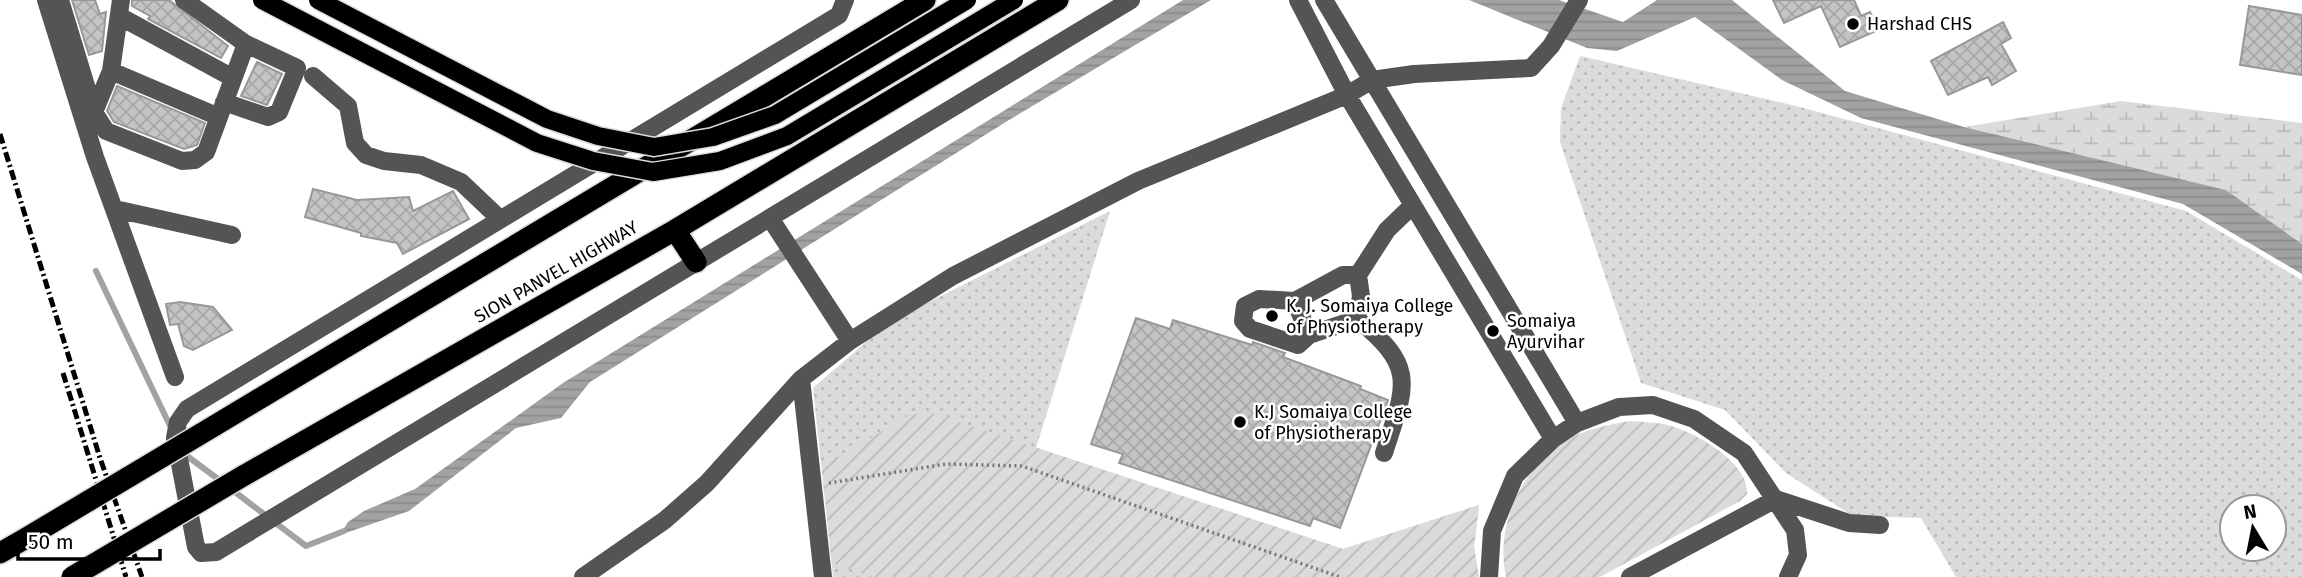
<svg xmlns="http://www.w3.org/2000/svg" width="2302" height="577" font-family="'Fira Sans',sans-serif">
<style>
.wetland{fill:url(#wetland-marsh)}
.park{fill:url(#park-dots);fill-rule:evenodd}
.garden{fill:url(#garden-furrows)}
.water{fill:url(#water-rules)}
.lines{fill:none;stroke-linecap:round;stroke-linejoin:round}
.stream{stroke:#a2a2a2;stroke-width:6}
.building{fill:url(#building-cross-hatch);stroke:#989898;stroke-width:2}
.highway-casing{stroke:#dbdbdb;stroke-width:24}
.path{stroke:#767676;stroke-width:3.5;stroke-dasharray:2 3.5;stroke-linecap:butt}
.minor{stroke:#545454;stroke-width:18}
.highway{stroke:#000;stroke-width:21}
.rail{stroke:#000;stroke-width:5;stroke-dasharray:10 3.5 2 3.5;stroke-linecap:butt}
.major-bridge-casing{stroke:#dbdbdb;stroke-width:21;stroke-linecap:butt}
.highway-bridge-casing{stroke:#dbdbdb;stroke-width:24;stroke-linecap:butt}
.major-bridge{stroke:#000;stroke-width:18}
.highway-bridge{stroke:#000;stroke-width:21}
.poi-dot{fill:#000;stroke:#fff;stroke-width:2.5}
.labels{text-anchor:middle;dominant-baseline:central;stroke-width:5;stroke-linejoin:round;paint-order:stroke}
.poi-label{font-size:18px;fill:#000;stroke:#fff;text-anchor:start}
.street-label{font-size:18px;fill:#000;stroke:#fff}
</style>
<defs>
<pattern id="wetland-marsh" width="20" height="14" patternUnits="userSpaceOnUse" patternTransform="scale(1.75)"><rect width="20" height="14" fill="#dbdbdb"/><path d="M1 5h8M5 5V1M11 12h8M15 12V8" fill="none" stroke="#bababa"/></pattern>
<pattern id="park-dots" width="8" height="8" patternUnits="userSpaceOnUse" patternTransform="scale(1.75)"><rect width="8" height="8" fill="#dbdbdb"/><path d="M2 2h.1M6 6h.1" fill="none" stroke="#bababa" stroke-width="1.8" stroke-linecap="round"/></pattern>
<pattern id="garden-furrows" width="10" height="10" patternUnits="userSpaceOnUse" patternTransform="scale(1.75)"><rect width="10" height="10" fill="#dbdbdb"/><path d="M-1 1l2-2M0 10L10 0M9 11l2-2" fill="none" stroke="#bababa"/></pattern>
<pattern id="water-rules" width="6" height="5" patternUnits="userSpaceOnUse" patternTransform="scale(1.75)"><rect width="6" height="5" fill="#a2a2a2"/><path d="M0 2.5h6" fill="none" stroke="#8a8a8a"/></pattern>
<pattern id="building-cross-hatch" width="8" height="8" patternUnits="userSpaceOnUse" patternTransform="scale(1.75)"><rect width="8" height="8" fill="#c4c4c4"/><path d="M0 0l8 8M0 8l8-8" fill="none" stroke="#a7a7a7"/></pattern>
</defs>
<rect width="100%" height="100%" fill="#fff"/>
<path class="wetland" d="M2121 101 2302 123V244L2226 190 1964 127Z"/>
<path class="park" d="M1580 56 1796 106 2186 211 2302 280V577H1956L1921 518 1853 516 1786 473 1725 410 1641 383 1560 142 1561 108ZM2232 507H2274V549H2232Z
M1110 211 1036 448 1343 549 1479 505 1474 547 1479 577H833L813 388 889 322Z"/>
<path class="garden" d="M926 411 1343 549 1479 505 1474 547 1479 577H874L832 563 822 467 906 417Z
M1630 421C1641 422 1652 422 1663 424 1691 429 1750 462 1747 494L1740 501 1600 577H1506C1495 527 1520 470 1564 442 1584 429 1607 425 1630 421Z"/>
<path class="water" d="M1183 0H1211L1009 120 590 382 561 418 516 428 409 511 340 535 348 522 364 511 415 489 563 383Z
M1469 0H1559L1623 22 1657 0H1732L1845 91 1964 127 2226 190 2302 244V274L2183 204 1861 118 1782 80 1695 17 1617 51 1587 48Z"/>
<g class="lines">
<path class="stream" d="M96 271 172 430
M183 453 222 482
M231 489 306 546 344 531"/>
</g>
<path class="building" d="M72 0H95L100 14 106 12 102 51 89 55Z
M132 0H169L228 46 221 58 148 19 150 16 132 6Z
M1773 0H1854L1861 16 1870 12 1878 30 1840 47 1821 6 1784 23Z
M2249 6 2302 15V75L2240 65Z
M2003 22 2011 38 2001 44 2016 71 1992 85 1988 77 1948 95 1931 61Z
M257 62 282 74 267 105 241 96Z
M117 86 205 123 197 145 184 149 114 122 107 111Z
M313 189 357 200 409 197 413 211 453 191 469 219 403 254 397 243 361 236V233L305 217Z
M180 302 213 307 232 330 193 350 184 346 178 324 170 325 166 304Z
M1136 318 1170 329 1173 320 1252 345 1253 342 1285 353 1283 357 1361 386 1360 389 1388 400 1340 528 1313 518 1310 526 1119 463 1123 454 1091 444Z"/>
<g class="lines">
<defs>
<path id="highway" d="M675 230 696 262
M214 426 925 0
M243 476 675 230 1058 0
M0 553 28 537"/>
</defs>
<use href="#highway" class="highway-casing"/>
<path class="path" d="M829 483 946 464 1022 466 1340 577"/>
<path class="minor" d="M46 0 95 157 175 377
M60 0 94 112 106 131 182 161 195 160 206 152 246 44
M121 0 111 71 219 117
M184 0 246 44 297 68 279 112 268 117 224 102
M845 0 839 15 187 409 178 422 175 438 196 547 201 553 216 552 1131 0
M1298 0 1347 95 1553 439
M1324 0 1577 423
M119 16 233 78
M313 76 348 106 355 143 366 155 384 161 421 165 461 182 500 219
M94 112 111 71
M115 209 232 235
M770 218 850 341
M1295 301 1259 299 1245 306 1243 321 1250 329 1298 345 1309 335 1357 319 1361 296 1358 275 1387 230 1413 205
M1357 319C1419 368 1405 387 1384 453
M1309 335 1295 301 1343 275H1358
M801 379 823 577
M583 577 665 520 707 483 801 379 850 341 953 276 1138 181 1347 95 1372 80 1414 74 1531 68 1551 46 1579 0
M1489 577 1492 531 1515 476 1553 439 1577 423 1619 407 1653 405 1694 419 1744 453 1795 530 1798 555 1788 577
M1630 577 1776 499 1849 523 1880 525"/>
<use href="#highway" class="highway"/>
<path class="rail" d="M0 134 100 458 142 577
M63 373 126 577"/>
<defs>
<path id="major-bridge" d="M262 0 537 143 593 161 653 172 720 161 787 136 1014 0
M318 0 547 119 598 136 654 147 713 137 775 115 967 0"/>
<path id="highway-bridge" d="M28 537 214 426
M72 577 243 476"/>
</defs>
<use href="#major-bridge" class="major-bridge-casing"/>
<use href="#highway-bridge" class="highway-bridge-casing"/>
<use href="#major-bridge" class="major-bridge"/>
<use href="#highway-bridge" class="highway-bridge"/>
</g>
<g class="poi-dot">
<circle cx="1853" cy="24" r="7"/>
<circle cx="1272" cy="316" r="7"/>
<circle cx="1493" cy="331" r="7"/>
<circle cx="1240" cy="422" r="7"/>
</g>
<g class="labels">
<g class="poi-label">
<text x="1867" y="24">Harshad CHS</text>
<text x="1286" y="306">K. J. Somaiya College<tspan x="1286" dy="21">of Physiotherapy</tspan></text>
<text x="1507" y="321">Somaiya<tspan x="1507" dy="21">Ayurvihar</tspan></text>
<text x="1254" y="412">K.J Somaiya College<tspan x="1254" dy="21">of Physiotherapy</tspan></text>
</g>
<g class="street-label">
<text transform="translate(556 272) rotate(-30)">SION PANVEL HIGHWAY</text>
</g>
</g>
<g transform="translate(2253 528) rotate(350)"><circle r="33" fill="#ffffff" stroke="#999999" stroke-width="2"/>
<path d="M0-5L12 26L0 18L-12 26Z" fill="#000000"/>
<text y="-10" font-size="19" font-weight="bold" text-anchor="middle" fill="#000000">N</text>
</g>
<path d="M18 549v10h142v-10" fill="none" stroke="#000000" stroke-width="3.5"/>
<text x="28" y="549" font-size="21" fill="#000000" stroke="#ffffff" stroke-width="5" paint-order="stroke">50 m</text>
</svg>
